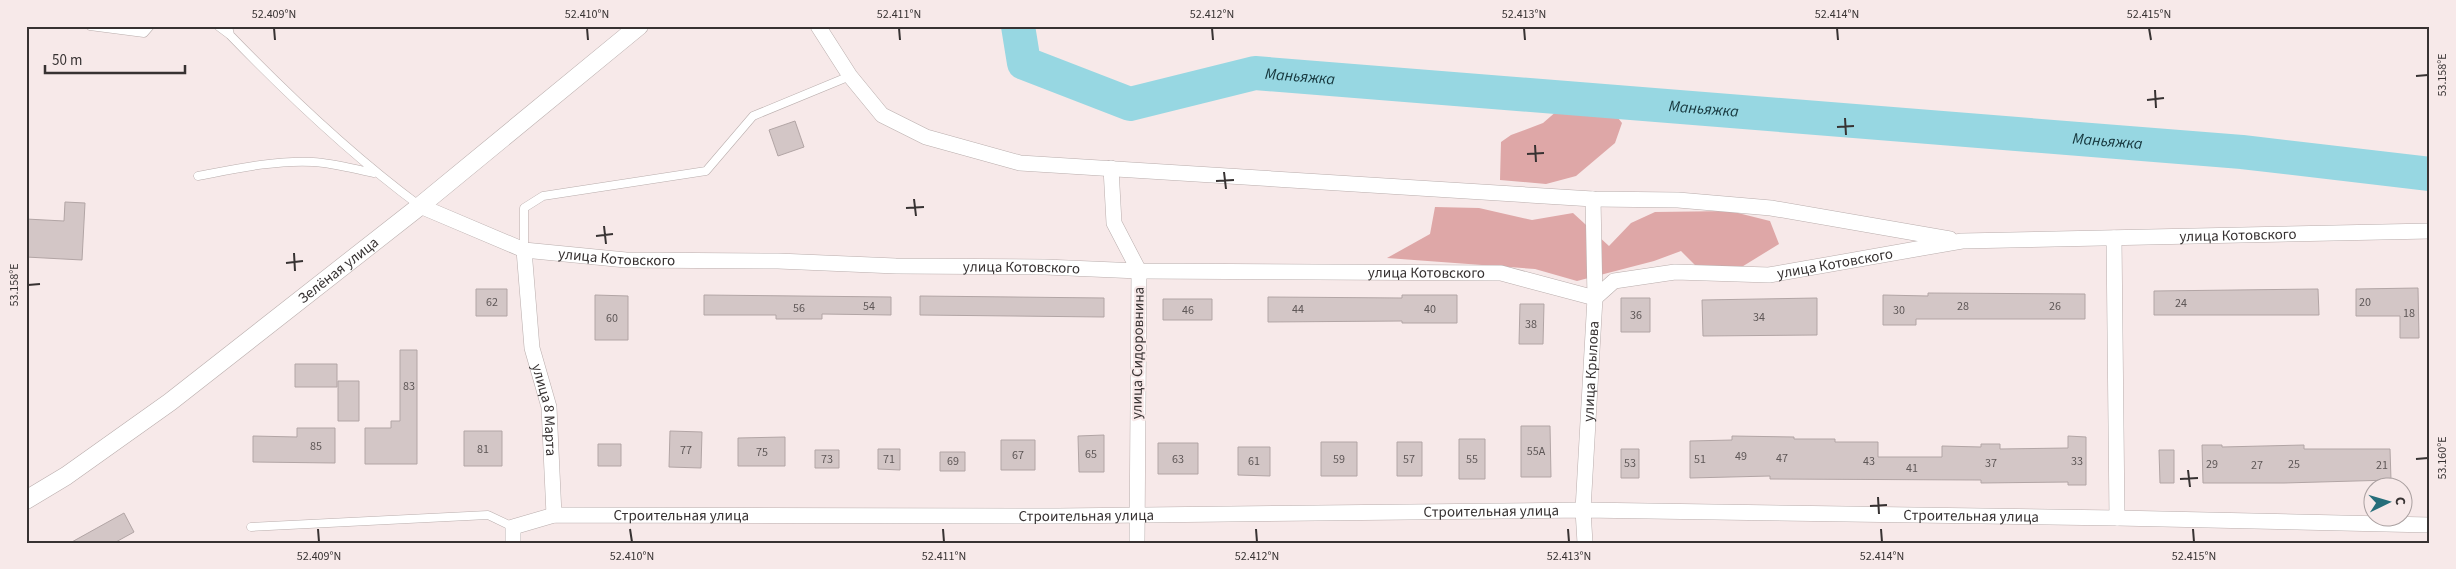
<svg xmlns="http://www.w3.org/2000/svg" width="2456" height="569" font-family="'Source Sans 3',sans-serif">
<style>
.forest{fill:#dea7a7}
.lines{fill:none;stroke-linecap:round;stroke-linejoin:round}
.river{stroke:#97d7e2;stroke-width:34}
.building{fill:#d3c6c6;stroke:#b2a5a5}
.service-casing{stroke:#b9adac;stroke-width:9}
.minor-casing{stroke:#b9adac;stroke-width:16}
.tertiary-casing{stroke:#b9adac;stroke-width:19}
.service{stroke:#fff;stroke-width:8}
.minor{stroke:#fff;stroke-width:15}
.tertiary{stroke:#fff;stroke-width:18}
.ticks{fill:none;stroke:#373232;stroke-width:2}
.labels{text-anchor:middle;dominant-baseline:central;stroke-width:4.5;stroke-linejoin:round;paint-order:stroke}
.number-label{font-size:12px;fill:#5e5757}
.street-label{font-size:15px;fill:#373232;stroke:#f7e9e9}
.water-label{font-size:16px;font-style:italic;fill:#15353b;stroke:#f7e9e9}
.neatline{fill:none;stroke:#373232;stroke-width:2}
.ticks-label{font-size:12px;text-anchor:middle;fill:#373232}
</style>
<rect width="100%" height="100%" fill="#f7e9e9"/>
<path class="forest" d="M1565 104 1611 109 1622 123 1615 143 1576 176 1546 184 1500 180 1501 142 1511 135 1543 123Z
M1435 207 1479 208 1532 220 1573 213 1609 246 1631 223 1655 212 1730 211 1770 221 1779 244 1740 268 1696 266 1681 251 1654 261 1577 281 1535 269 1387 258 1430 234Z"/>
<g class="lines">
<path class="river" id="s1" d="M1018 26 1024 63 1130 104 1255 73 2242 152 2430 174"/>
</g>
<path class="building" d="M795 121 804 147 778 156 769 130Z
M65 202 85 203 82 260 26 257V219L64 221Z
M2418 288 2419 338H2400V316H2356V289Z
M476 289H507V316H476Z
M2318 289 2319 315H2154V291Z
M1928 293 2085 294V319H1916V325H1883V295L1928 296Z
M595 295 628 296V340H595Z
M704 295 891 297V315L822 314V319H776V315H704Z
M1402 295H1457V323H1402V321L1268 322V297L1402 298Z
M920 296 1104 298V317L920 315Z
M1621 298H1650V332H1621Z
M1817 298V335L1703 336 1702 300Z
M1163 299H1212V320H1163Z
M1520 304H1544L1543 344H1519Z
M400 350H417V464H365V428H391V421H400Z
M295 364H337V387H295Z
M338 381H359V421H338Z
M1521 426H1550L1551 477H1521Z
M297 428H335V463L253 462V436L297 437Z
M464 431H502V466H464Z
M670 431 702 432 701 468 669 467Z
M1104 435V472H1079L1078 436Z
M1732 436 1794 437V439H1835V442H1878V457H1942V446L1981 447V444H2000V449L2068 448V436L2086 437V485H2068V482L1981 483V480L1770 479V476L1690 478V441L1732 440Z
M785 437V466H738V438Z
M1459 439H1485V479H1459Z
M1001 440H1035V470H1001Z
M1321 442H1357V476H1321Z
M1397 442H1422V476H1397Z
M1158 443H1198V474H1158Z
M598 444H621V466H598Z
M2202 445H2222V447L2304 445V449H2390L2391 480 2284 483H2203Z
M1238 447H1270V476L1238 475Z
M878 449H900V470L878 469Z
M1621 449H1639V478H1621Z
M815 450H839V468H815Z
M2159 450H2174V483H2160Z
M940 452H965V471H940Z
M124 513 134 532 114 543H70Z"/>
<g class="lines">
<defs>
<path id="service" d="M90 26 144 33 150 26
M218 26 230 35
M228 26 230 35C289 96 351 155 420 206
M198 176C235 169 275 160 313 162 333 163 354 169 374 173
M524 250V208L543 196 706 171 753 116 850 76
M251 527 488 515 513 527"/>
<g id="minor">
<path d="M818 26 850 76 882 115 926 137 1020 163 1593 199 1678 200 1771 208 1950 239"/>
<path d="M1111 168 1114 223 1139 271 1137 543"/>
<path id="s2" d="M420 206 524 250 626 260 778 261 896 266 1045 267 1139 271 1501 273 1595 298 1614 281 1675 272 1769 275 1962 241 2430 231"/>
<path d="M2114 238 2117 518"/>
<path id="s3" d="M524 250 532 348 549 407 554 515"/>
<path id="s4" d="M513 543V527L554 515 1058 516 1583 510 2117 518 2430 525"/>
<path id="s5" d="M1585 543 1583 510 1595 298 1593 199"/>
</g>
<g id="tertiary">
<path id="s6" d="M26 500 66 476 170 402 420 206 639 26"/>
</g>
</defs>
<use href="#service" class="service-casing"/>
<use href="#minor" class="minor-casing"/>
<use href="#tertiary" class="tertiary-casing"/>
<use href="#service" class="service"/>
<use href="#minor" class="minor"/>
<use href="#tertiary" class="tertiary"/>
</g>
<path class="ticks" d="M274 28 275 40M587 28 588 40M899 28 900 40M1212 28 1213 40M1524 28 1525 40M1837 28 1838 40M2149 28 2151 40M2416 76 2428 75M2155 90 2156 108M2147 100 2164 98M1845 118 1846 135M1837 127 1854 126M1535 145 1536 162M1527 154 1544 153M1224 172 1226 189M1216 181 1234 180M914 199 916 216M906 208 924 207M604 226 606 244M596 236 613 234M294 253 295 271M286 263 303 261M28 285 40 284M2416 459 2428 458M2188 470 2190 487M2180 479 2198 478M1878 497 1879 514M1870 506 1887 505M318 529 319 542M630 529 632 542M943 529 944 542M1256 529 1257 542M1568 529 1569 542M1881 529 1882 542M2193 529 2194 542"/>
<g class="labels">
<g class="number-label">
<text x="492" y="302">62</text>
<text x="2365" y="302">20</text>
<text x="2181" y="303">24</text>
<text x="869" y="306">54</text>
<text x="1963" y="306">28</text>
<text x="2055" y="306">26</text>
<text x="799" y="308">56</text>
<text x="1298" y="309">44</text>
<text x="1430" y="309">40</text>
<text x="1188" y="310">46</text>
<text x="1899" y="310">30</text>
<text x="2409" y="313">18</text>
<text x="1636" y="315">36</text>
<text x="1759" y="317">34</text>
<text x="612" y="318">60</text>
<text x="1531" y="324">38</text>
<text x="409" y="386">83</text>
<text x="316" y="446">85</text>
<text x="483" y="449">81</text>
<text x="686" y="450">77</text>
<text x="1536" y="451">55А</text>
<text x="762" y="452">75</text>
<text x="1091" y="454">65</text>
<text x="1018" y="455">67</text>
<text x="1741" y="456">49</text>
<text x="1782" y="458">47</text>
<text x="827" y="459">73</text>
<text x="889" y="459">71</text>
<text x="1178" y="459">63</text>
<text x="1339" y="459">59</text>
<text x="1409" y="459">57</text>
<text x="1472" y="459">55</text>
<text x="1700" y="459">51</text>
<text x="953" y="461">69</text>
<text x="1254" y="461">61</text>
<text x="1869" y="461">43</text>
<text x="2077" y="461">33</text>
<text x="1630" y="463">53</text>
<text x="1991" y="463">37</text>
<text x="2212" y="464">29</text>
<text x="2294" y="464">25</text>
<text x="2257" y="465">27</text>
<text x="2382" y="465">21</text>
<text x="1912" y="468">41</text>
</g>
<g class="street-label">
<text stroke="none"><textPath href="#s2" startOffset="1841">улица Котовского</textPath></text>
<text stroke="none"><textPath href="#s2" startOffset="206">улица Котовского</textPath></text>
<text stroke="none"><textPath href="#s2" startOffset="1436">улица Котовского</textPath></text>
<text stroke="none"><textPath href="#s2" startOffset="611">улица Котовского</textPath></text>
<text stroke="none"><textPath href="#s6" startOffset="388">Зелёная улица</textPath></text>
<text stroke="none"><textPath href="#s2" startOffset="1016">улица Котовского</textPath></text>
<text transform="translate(1138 353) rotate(-89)">улица Сидоровнина</text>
<text stroke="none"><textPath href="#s5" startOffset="172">улица Крылова</textPath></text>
<text stroke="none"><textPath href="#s3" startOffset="162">улица 8 Марта</textPath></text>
<text stroke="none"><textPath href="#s4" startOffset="996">Строительная улица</textPath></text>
<text stroke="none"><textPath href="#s4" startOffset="186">Строительная улица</textPath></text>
<text stroke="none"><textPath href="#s4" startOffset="591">Строительная улица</textPath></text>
<text stroke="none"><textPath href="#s4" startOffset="1476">Строительная улица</textPath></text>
</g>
<g class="water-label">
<text stroke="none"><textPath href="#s1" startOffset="325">Маньяжка</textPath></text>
<text stroke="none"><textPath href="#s1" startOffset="730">Маньяжка</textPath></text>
<text stroke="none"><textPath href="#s1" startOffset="1135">Маньяжка</textPath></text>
</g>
</g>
<rect width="2456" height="569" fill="none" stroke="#f7e9e9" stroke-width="55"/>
<g transform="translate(2388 502) rotate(85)"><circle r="24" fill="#f7e9e9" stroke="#aaa0a0"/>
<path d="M0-4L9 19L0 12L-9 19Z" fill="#266e7a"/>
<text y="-8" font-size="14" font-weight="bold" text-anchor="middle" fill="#373232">С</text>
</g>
<path d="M45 65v8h140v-8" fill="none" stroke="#373232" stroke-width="2.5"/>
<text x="52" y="65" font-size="15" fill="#373232" stroke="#f7e9e9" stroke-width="4" paint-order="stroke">50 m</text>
<rect x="28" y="28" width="2400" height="514" class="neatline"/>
<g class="ticks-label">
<text x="274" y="18">52.409°N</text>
<text x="587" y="18">52.410°N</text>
<text x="899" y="18">52.411°N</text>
<text x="1212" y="18">52.412°N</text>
<text x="1524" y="18">52.413°N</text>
<text x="1837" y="18">52.414°N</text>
<text x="2149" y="18">52.415°N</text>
<text transform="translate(2442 75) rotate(-90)" y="4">53.158°E</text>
<text transform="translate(14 285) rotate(-90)" y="4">53.158°E</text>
<text transform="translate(2442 458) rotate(-90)" y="4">53.160°E</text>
<text x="319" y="560">52.409°N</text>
<text x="632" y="560">52.410°N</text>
<text x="944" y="560">52.411°N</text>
<text x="1257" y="560">52.412°N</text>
<text x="1569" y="560">52.413°N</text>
<text x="1882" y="560">52.414°N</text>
<text x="2194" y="560">52.415°N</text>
</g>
</svg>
